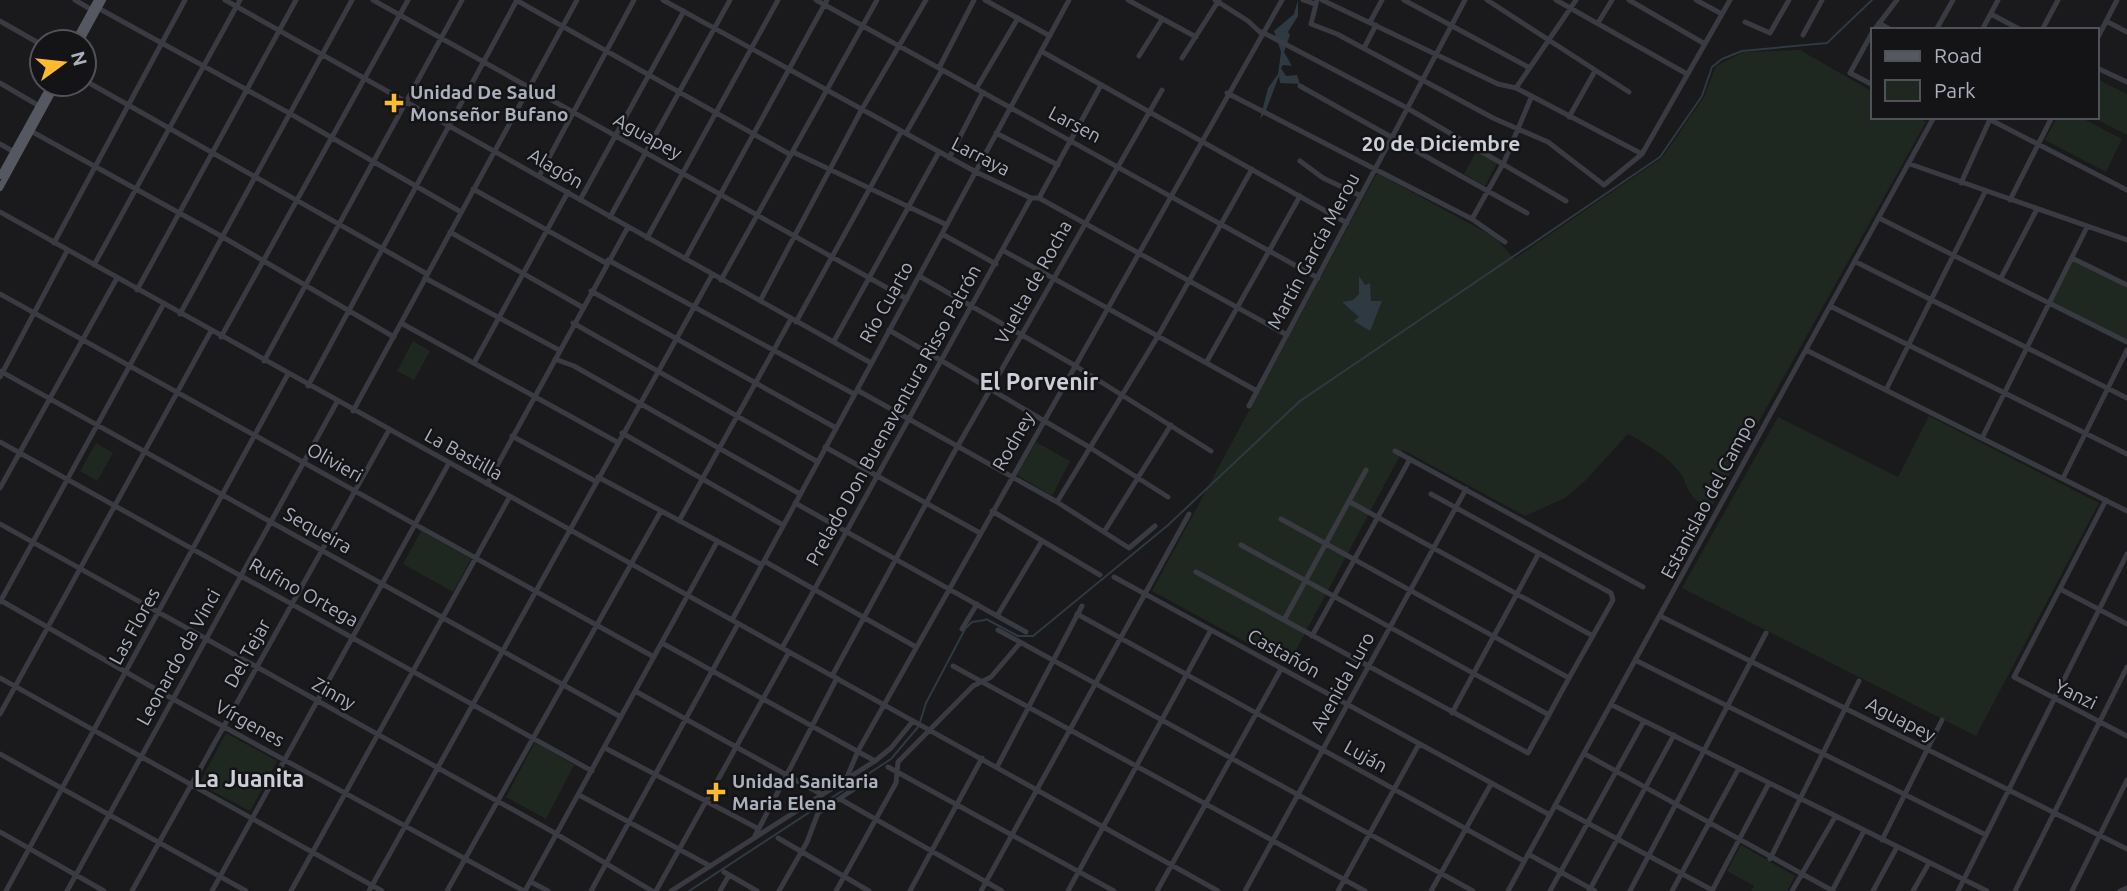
<svg xmlns="http://www.w3.org/2000/svg" width="2127" height="891" font-family="Ubuntu,sans-serif">
<style>
.green{fill:#1f2820}
.water{fill:#2e3942}
.lines{fill:none;stroke-linecap:round;stroke-linejoin:round}
.stream{stroke:#2e3942;stroke-width:2}
.minor{stroke:#3a3b42;stroke-width:5}
.major{stroke:#565861;stroke-width:6}
.poi-dot{fill:#ffbb2f;stroke:#141417;stroke-width:2.5}
.labels{text-anchor:middle;dominant-baseline:central;stroke-width:5;stroke-linejoin:round;paint-order:stroke}
.poi-label{font-size:19px;font-weight:bold;fill:#abb0bd;stroke:#141417;text-anchor:start}
.street-label{font-size:19px;fill:#abb0bd;stroke:#141417}
.neighbourhood-label{font-size:21px;font-weight:bold;fill:#cccfd8;stroke:#141417}
.quarter-label{font-size:23px;font-weight:bold;fill:#cccfd8;stroke:#141417}
</style>
<rect width="100%" height="100%" fill="#1a191c"/>
<path class="green" d="M1800 50 1873 92V117H1917L1926 122 1710 509C1680 493 1692 484 1675 467 1662 453 1645 443 1628 434L1586 480 1565 498 1525 516 1403 450 1288 665 1152 591 1377 173 1496 238 1514 259 1662 158 1704 97 1716 66 1744 52Z
M2097 79 2127 94V135L2092 117H2097Z
M2057 117H2080L2122 139 2106 172 2045 140Z
M1477 150 1498 161 1485 186 1464 174Z
M2072 258 2127 285V342L2049 303Z
M413 341 430 351 414 380 397 371Z
M1929 416 2099 503 1976 736 1682 588 1778 417 1898 477Z
M1036 442 1070 461 1052 496 1017 475Z
M96 443 113 453 97 481 80 471Z
M421 531 471 559 453 592 403 564Z
M226 733 277 761 250 811 199 784Z
M535 742 574 765 546 819 506 797Z
M1741 845 1795 876 1787 891H1751L1754 886 1727 871Z"/>
<path class="water" d="M1298 0V16L1288 32 1290 35 1284 52 1292 66 1283 65 1281 68 1286 76 1297 75 1300 84 1280 83 1279 76 1265 113 1260 119 1268 88 1278 74 1281 52 1274 31 1294 14Z
M1359 276 1365 285 1370 283 1371 301H1382L1370 331 1354 321 1359 317 1342 302 1353 300 1359 294Z"/>
<g class="lines">
<path class="stream" d="M986 619 1018 636H1033L1167 526 1300 401 1660 157 1702 96 1712 67 1722 59 1742 51 1827 43 1872 0
M920 722 926 703 965 629 972 622 985 620
M689 891 891 759 918 727"/>
<path class="minor" d="M75 0 92 10 98 8 289 113 461 212
M225 0 871 363
M373 0 907 299
M516 0 791 155
M663 0 976 172 1031 198H1039L1287 335
M816 0 1318 278
M985 0 1050 36
M1128 0 1196 37
M1215 0 1248 21 1261 33
M1303 0 1315 4
M1317 0 1311 24 1337 34 1493 118 1548 142 1604 185 1642 154 1730 0
M1322 0 1498 84 1516 88
M1404 0 1528 67
M1487 0 1629 92
M1556 0 1687 74
M1576 0 1516 88 1642 154
M1629 0 1705 44
M1696 0 1722 14
M1991 14 2021 30
M0 21 42 45
M2106 21 2127 32
M1370 22 1382 0
M1745 22 1770 33 1789 0
M1598 23 1612 0
M1879 23 1891 30
M1874 30 1897 0
M1936 30 1953 0
M1982 30 1998 0
M2042 30 2058 0
M1873 31 1850 73 1873 85
M1262 32 1407 108 1566 201
M1803 35 1822 0
M2097 39 2117 0
M1364 48 1376 25
M1041 51 1347 223
M1139 56 1161 21
M1182 58 1219 0
M939 68 974 0
M2097 68 2127 82
M84 80 427 274
M0 83 41 107
M1300 86 1527 213
M976 89 1018 18
M1227 93 1472 219 1505 242
M1569 117 1595 71
M1985 117 2127 190
M29 130 221 236 394 337
M906 133 942 70
M996 133 1058 165
M0 144 16 153
M793 152 947 225
M949 158 983 92
M1300 161 1323 178 1361 196
M1910 164 2127 240
M539 176 634 0
M1961 183 1991 117
M473 189 606 263
M1039 198 1101 85
M580 200 684 11
M2010 200 2052 117
M0 212 1218 891
M610 217 730 0
M1472 219 1504 162 1531 98
M1881 219 2127 342
M450 232 582 307
M942 234 996 264
M647 238 778 0
M54 243 185 0
M1004 251 1257 391
M2072 258 2127 285
M685 259 827 0
M608 260 854 394
M1856 262 2127 398
M94 265 240 0
M919 276 1074 365 1211 451
M425 278 559 350
M2001 278 2037 209
M721 280 877 0
M137 290 296 0
M591 291 836 428
M0 294 654 657
M760 301 862 109 926 0
M1830 306 2127 454
M180 314 352 0
M796 322 901 132
M401 323 617 442
M573 323 818 462
M889 330 1089 447 1168 497
M221 337 408 0
M834 341 939 152
M1806 350 2127 511
M555 359 574 366 800 494
M264 361 462 0
M474 363 568 192
M1206 363 1300 196
M0 371 621 717
M0 377 67 251
M308 386 517 0
M857 390 1057 502 1129 548 1155 526
M1886 390 1985 192
M1249 406 1465 0
M353 411 577 0
M622 433 783 525
M512 436 595 481
M1982 438 2087 227
M0 442 592 771
M825 447 980 533
M1395 451 1643 587
M598 477 762 565
M2063 478 2127 350
M487 484 628 227
M0 488 117 278
M1431 494 1611 593 1613 600 1569 678
M2106 500 2014 677 2127 736
M1057 502 1158 336 1252 169
M1350 502 1593 636
M795 503 1026 632
M992 511 1100 575
M679 521 791 319
M0 524 553 832 652 891
M1104 532 1171 425
M1241 545 1549 715
M764 561 916 647
M1196 572 1528 753 1569 678 1281 519
M1114 577 1550 815
M2062 590 2127 624
M0 600 173 699 524 891
M0 602 163 305
M1077 614 1524 861
M997 616 1042 541
M1662 617 2127 849
M732 620 1069 0
M1284 620 1366 470
M962 629 977 604
M998 630 1473 891
M1312 636 1410 459
M662 643 875 761
M782 648 1031 198
M1637 661 1986 835
M953 666 1365 891
M832 676 952 456 1162 90
M0 678 382 891
M635 691 821 794
M1612 705 1987 891
M1452 713 1539 553
M0 714 211 331
M605 748 757 828
M0 754 246 891
M1585 754 1833 891
M888 767 1114 891
M997 767 1082 606
M847 777 858 751 1282 0
M579 795 710 866
M840 799 1002 891
M1556 806 1712 890
M0 832 104 891
M755 836 837 678
M778 838 869 891
M1882 840 1942 720
M1528 854 1595 891
M1770 859 1859 681
M724 872 757 891
M531 882 548 891
M6 891 288 374
M67 891 337 402
M132 891 389 430
M212 891 449 463
M291 891 509 498
M369 891 712 275
M447 891 661 511
M525 891 717 542
M591 891 738 624
M656 891 789 652
M671 891 875 761 891 748 913 721
M720 891 729 875
M779 891 807 842 818 813 866 781
M836 891 896 783 898 762 973 686 991 677 1020 643
M910 891 982 758
M981 891 1189 514
M1068 891 1211 630
M1157 891 1281 669
M1245 891 1466 489
M1338 891 1419 744
M1431 891 1491 784
M1508 891 1934 117
M1550 891 1644 721
M1589 891 1674 735
M1630 891 1766 633
M1672 891 1739 768
M1712 891 1769 783
M1792 891 1835 817
M1832 891 1864 831
M1873 891 1897 847
M1913 891 1929 863
M1958 891 2127 554
M2015 891 2127 667
M2072 891 2127 780
M2120 891 2127 888"/>
<path class="major" d="M74 42 97 0
M80 42 103 0
M0 176 51 84
M0 188 57 84"/>
</g>
<g class="poi-dot">
<path d="M390.5 92.5h7v7h7v7h-7v7h-7v-7h-7v-7h7z"/>
<path d="M712.5 781.5h7v7h7v7h-7v7h-7v-7h-7v-7h7z"/>
</g>
<g class="labels">
<g class="poi-label">
<text x="410" y="92">Unidad De Salud<tspan x="410" dy="22">Monseñor Bufano</tspan></text>
<text x="732" y="781">Unidad Sanitaria<tspan x="732" dy="22">Maria Elena</tspan></text>
</g>
<g class="street-label">
<text transform="translate(1075 124) rotate(28)">Larsen</text>
<text transform="translate(648 136) rotate(29)">Aguapey</text>
<text transform="translate(981 156) rotate(27)">Larraya</text>
<text transform="translate(556 168) rotate(30)">Alagón</text>
<text transform="translate(1313 251) rotate(-62)">Martín García Merou</text>
<text transform="translate(1033 282) rotate(-61)">Vuelta de Rocha</text>
<text transform="translate(886 302) rotate(-61)">Río Cuarto</text>
<text transform="translate(893 415) rotate(-61)">Prelado Don Buenaventura Risso Patrón</text>
<text transform="translate(1013 441) rotate(-60)">Rodney</text>
<text transform="translate(464 454) rotate(29)">La Bastilla</text>
<text transform="translate(335 462) rotate(29)">Olivieri</text>
<text transform="translate(1708 497) rotate(-62)">Estanislao del Campo</text>
<text transform="translate(318 530) rotate(29)">Sequeira</text>
<text transform="translate(304 592) rotate(29)">Rufino Ortega</text>
<text transform="translate(134 626) rotate(-61)">Las Flores</text>
<text transform="translate(247 653) rotate(-61)">Del Tejar</text>
<text transform="translate(1284 653) rotate(29)">Castañón</text>
<text transform="translate(178 657) rotate(-61)">Leonardo da Vinci</text>
<text transform="translate(1342 682) rotate(-61)">Avenida Luro</text>
<text transform="translate(334 693) rotate(29)">Zinny</text>
<text transform="translate(2076 694) rotate(26)">Yanzi</text>
<text transform="translate(1901 719) rotate(27)">Aguapey</text>
<text transform="translate(250 723) rotate(29)">Vírgenes</text>
<text transform="translate(1366 756) rotate(29)">Luján</text>
</g>
<g class="neighbourhood-label">
<text x="1441" y="143">20 de Diciembre</text>
</g>
<g class="quarter-label">
<text x="1039" y="381">El Porvenir</text>
<text x="249" y="778">La Juanita</text>
</g>
</g>
<rect x="1871" y="28" width="228" height="91" fill="#141417" stroke="#505259" stroke-width="2"/>
<rect x="1885" y="51" width="35" height="10" fill="#565861" stroke="#505259" stroke-width="2"/>
<text x="1934" y="63" font-size="21" fill="#abb0bd">Road</text>
<rect x="1885" y="80" width="35" height="21" fill="#1f2820" stroke="#505259" stroke-width="2"/>
<text x="1934" y="98" font-size="21" fill="#abb0bd">Park</text>
<g transform="translate(63 63) rotate(75)"><circle r="33" fill="#141417" stroke="#505259" stroke-width="2"/>
<path d="M0-5L12 26L0 18L-12 26Z" fill="#ffbb2f"/>
<text y="-10" font-size="19" font-weight="bold" text-anchor="middle" fill="#abb0bd">N</text>
</g>
</svg>
